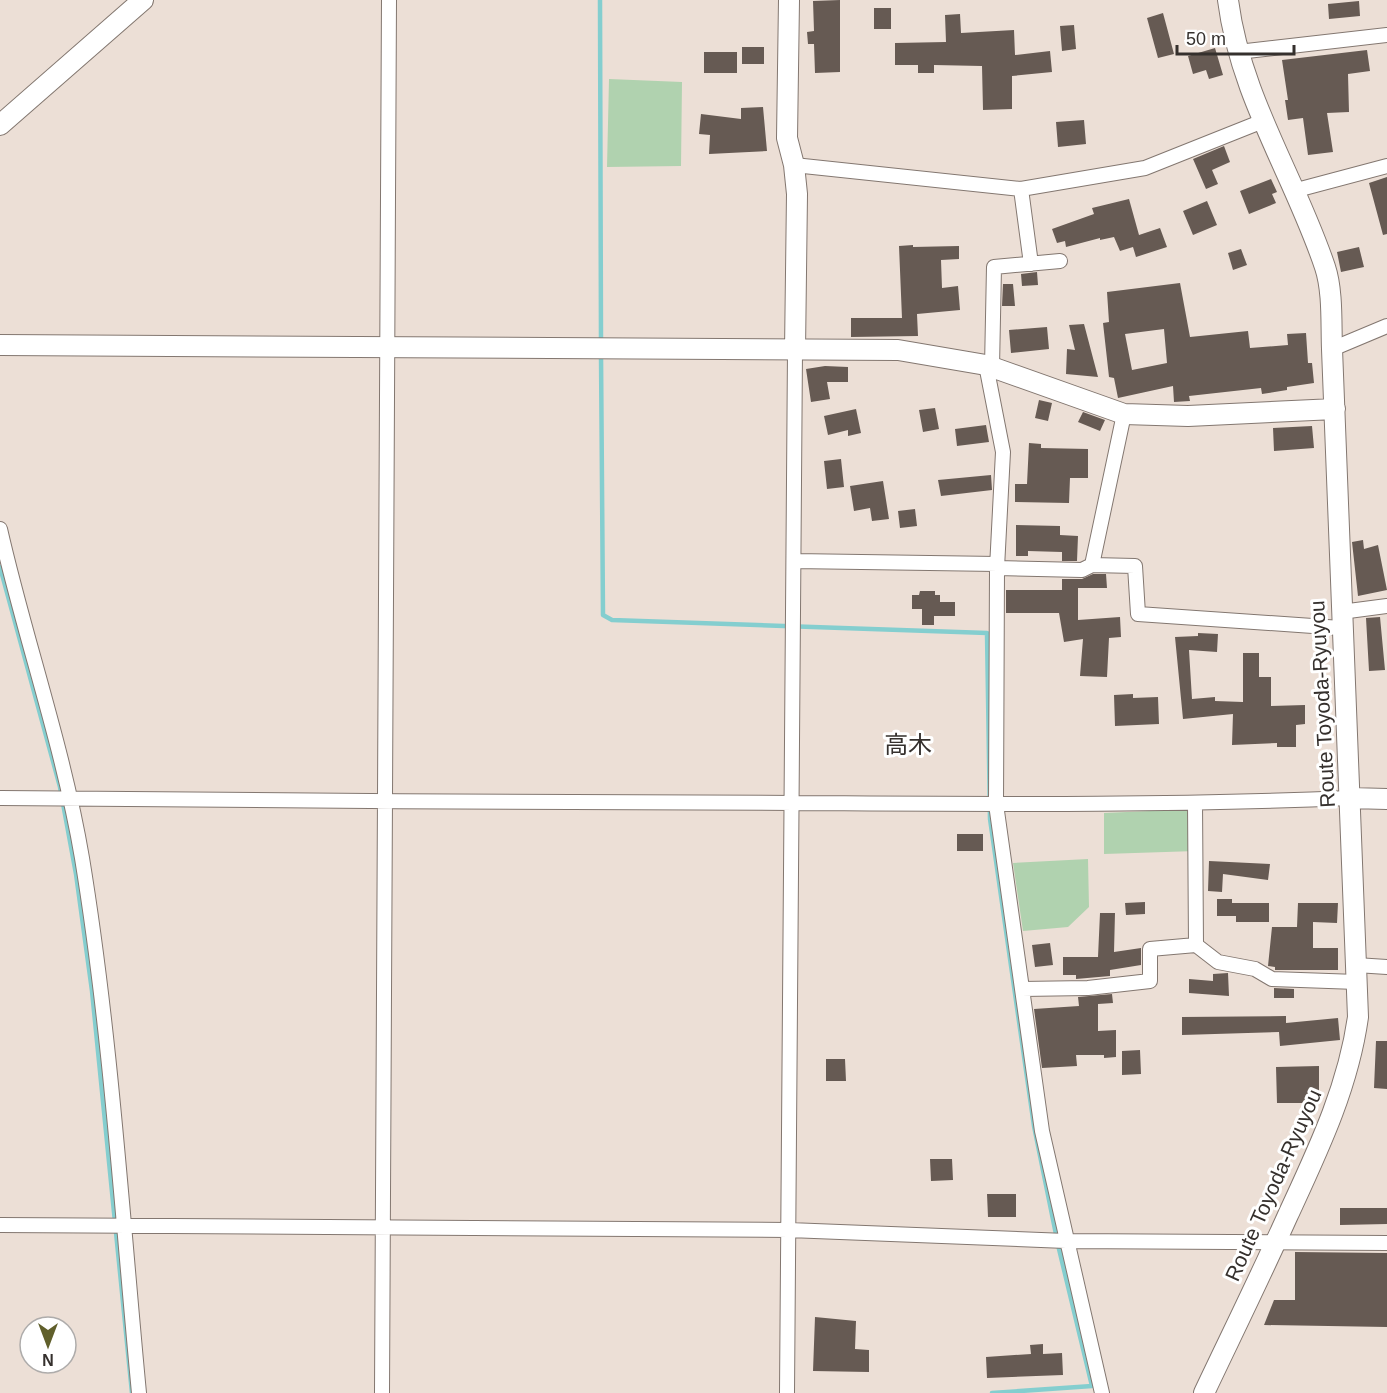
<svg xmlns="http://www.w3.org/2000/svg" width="1387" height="1393" font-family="Helvetica,'Noto Sans JP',sans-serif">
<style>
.green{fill:#b0d2af}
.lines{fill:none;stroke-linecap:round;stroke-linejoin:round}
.stream{stroke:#84cecf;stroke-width:4.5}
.building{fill:#665a53;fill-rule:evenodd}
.street-casing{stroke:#837770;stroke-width:16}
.secondary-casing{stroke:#837770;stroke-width:22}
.street{stroke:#fff;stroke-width:14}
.secondary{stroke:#fff;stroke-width:20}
.labels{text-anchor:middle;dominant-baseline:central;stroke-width:6;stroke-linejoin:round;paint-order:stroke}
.street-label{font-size:21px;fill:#35302d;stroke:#fff}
.quarter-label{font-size:24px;fill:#35302d;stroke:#fff}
</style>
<rect width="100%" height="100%" fill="#ecdfd6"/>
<path class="green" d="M609 79 682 82 681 166 607 167Z
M1195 809 1196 851 1104 854V813Z
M1088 859 1089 907 1068 927 1023 931 1013 863Z"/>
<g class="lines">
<path class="stream" d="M600 0 601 342
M601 354 603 615 612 620 987 633 990 819 1034 1126 1059 1249 1092 1386 992 1393
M0 567 60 787 76 874 92 991 132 1393"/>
</g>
<path class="building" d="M840 0V72L815 73 814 44H808L807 32 814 31 813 1Z
M1359 1 1360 16 1329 19 1328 4Z
M874 8H891V29H874Z
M1163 13 1174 54 1158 58 1147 18Z
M960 14 961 33 1014 30 1015 55 1050 51 1052 72 1012 76V109L983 110 982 66 934 65V73H918V65H895V43L946 42 945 15Z
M1074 25 1076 49 1062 51 1060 26Z
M742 47H764V64H742Z
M1215 48 1223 75 1209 79 1206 70 1193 74 1188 56Z
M1367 50 1370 71 1348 74 1349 112 1327 113 1333 152 1308 155 1303 118 1288 120 1285 100H1288L1282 60Z
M704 52H737V73H704Z
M763 107 767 151 709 154 710 135 699 134 701 114 741 119V108Z
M1084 120 1086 144 1058 147 1056 122Z
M1224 146 1230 162 1212 170 1218 184 1206 189 1193 159Z
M1387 177V234L1383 235 1369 183Z
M1271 179 1277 192 1272 194 1276 203 1249 214 1240 191Z
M1129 199 1139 235 1160 228 1167 247 1136 257 1133 247 1120 251 1114 237 1100 240V238L1066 247 1065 241 1057 243 1052 229 1094 214 1092 208Z
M1207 201 1217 225 1193 235 1183 211Z
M913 245V247L959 246V259L941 260 942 288 958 286 960 310 917 314 918 336 851 337V318H902L899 246Z
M1359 247 1364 267 1341 272 1337 252Z
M1241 249 1247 265 1233 270 1228 253Z
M1037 272 1038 285 1022 286 1021 274Z
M1180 283 1190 337 1248 331 1250 348 1288 345 1287 334 1306 333 1308 363H1312L1314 383 1287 387V390L1262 394 1261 388 1189 396 1190 401 1174 402 1173 386 1118 398 1114 378 1109 377 1103 323 1109 322 1107 292ZM1164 329 1167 363 1132 370 1125 334Z
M1003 284H1013L1015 306H1002Z
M1084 324 1098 377 1066 374 1067 349 1075 350 1069 325Z
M1047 327 1049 349 1011 353 1009 330Z
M825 366 848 367V382H827L830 399 811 402 806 369Z
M1039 400 1052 403 1048 421 1035 418Z
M935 408 939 429 923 432 919 410Z
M856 409 861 433 848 436V430L828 435 824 416Z
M1083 412 1105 420 1100 431 1078 422Z
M986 425 989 442 957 446 955 429Z
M1312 426 1314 448 1274 451 1273 428Z
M1029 443 1041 444V448L1088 449V478H1070L1069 503 1015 502V484H1027Z
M841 459 844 487 827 489 824 461Z
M991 475 992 490 941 496 938 480Z
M883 481 889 519 872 521 870 508 854 511 850 486Z
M915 509 917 526 900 528 898 511Z
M1016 525 1060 526V535L1078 536 1077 561H1062V552L1028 551V556H1016Z
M1363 540 1364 549 1378 545 1387 590 1358 596 1352 542Z
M1093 574H1106L1107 588H1078V620L1120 617 1121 637 1109 638 1107 677 1080 676 1083 639 1064 642 1059 613H1006V590H1062V579H1082Z
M920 591H935V595H940V602H955V616H934V625H922V609H912V595H919Z
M1380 617 1385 670 1369 671 1366 618Z
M1198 633 1218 634 1217 652 1189 650 1192 699 1215 697V701L1243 702V653H1259V677H1271V706L1305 705V724L1296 725V747H1277V743L1232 745 1233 714 1183 719 1175 637 1198 636Z
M1133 694V698L1158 697 1159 724 1115 726 1114 695Z
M957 834H983V851H957Z
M1209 861 1270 864 1268 880 1223 874 1222 892 1208 891Z
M1217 899H1232V903H1269V922H1236V916H1217Z
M1145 902V914L1126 915 1125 903Z
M1298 903H1338L1337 923 1313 922V948H1338V970H1275V967L1268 966 1272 927H1297Z
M1100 913H1115L1114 952 1141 948V965L1110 970V976L1076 979V975H1063V957H1098Z
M1050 943 1053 965 1035 967 1032 945Z
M1228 973 1229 996 1189 993V979L1213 981V974Z
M1274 988 1294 989V998H1274Z
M1112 994 1113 1003 1098 1004V1031L1116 1030V1057L1104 1058V1055H1076L1077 1066 1042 1068 1034 1009 1079 1006 1078 997Z
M1286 1016V1023L1338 1018 1340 1040 1280 1046 1279 1032 1182 1035V1017Z
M1376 1041H1387V1089L1374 1088Z
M1140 1050 1141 1074 1122 1075V1051Z
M826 1059H845L846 1081H826Z
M1319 1066V1103H1277L1276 1067Z
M930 1159H952L953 1180 931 1181Z
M987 1194H1016V1217H988Z
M1340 1208H1387V1224L1340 1225Z
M1295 1252 1387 1253V1327L1264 1325 1274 1300H1295Z
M815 1317 856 1321 855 1349 869 1350V1372L813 1371Z
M1043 1344V1354L1062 1353 1063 1375 987 1378 986 1357 1031 1354 1030 1345Z"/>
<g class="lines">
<defs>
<path id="street" d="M1238 52 1387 35
M794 165 1021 189 1145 168 1263 121
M1021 189 1031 264
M1293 191 1387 166
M1332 349 1387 326
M986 365 1003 452 997 568 996 804 1042 1131 1102 1393
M992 367 994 267 1060 261
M0 529C25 639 63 746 82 858 111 1035 122 1215 139 1393
M794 561 997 564
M1092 565 1124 414
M997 568 1082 570 1092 565 1135 566 1138 614 1341 628
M1341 612 1387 606
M0 798C265 801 529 802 794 803 979 804 1165 806 1350 798
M1195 803 1196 945
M1356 965 1387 967
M1022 989 1088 988 1150 981V949L1196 945 1218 962 1255 969 1272 979 1357 982
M0 1225 789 1230 1066 1241 1387 1243
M382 1393 389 0
M787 1393 795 351"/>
<path id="secondary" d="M789 0 787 138 794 165 797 194 795 351
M0 125 143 0
M0 345 898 350 986 365 1124 414 1188 416 1335 409
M1350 798 1387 799
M1204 1393C1232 1334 1261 1275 1288 1215 1318 1150 1348 1088 1358 1017L1332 349C1331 324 1333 291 1325 267 1295 177 1240 96 1228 0"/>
</defs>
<use href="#street" class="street-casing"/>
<use href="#secondary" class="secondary-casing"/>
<use href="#street" class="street"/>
<use href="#secondary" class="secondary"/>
</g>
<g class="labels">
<g class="street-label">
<text transform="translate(1322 704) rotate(-93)">Route Toyoda-Ryuyou</text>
<text transform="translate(1273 1185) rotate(-66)">Route Toyoda-Ryuyou</text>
</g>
<g class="quarter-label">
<text x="908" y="744">高木</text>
</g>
</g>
<g transform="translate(48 1345) rotate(180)"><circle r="28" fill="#ffffff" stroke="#aeacab" stroke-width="1.5"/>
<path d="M0-4.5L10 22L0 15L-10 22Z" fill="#605f2b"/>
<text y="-9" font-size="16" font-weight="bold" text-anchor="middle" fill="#35302d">N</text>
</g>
<path d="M1177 45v9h117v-9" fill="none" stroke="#35302d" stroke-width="3"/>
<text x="1186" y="45" font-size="18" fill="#35302d" stroke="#ffffff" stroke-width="4.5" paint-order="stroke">50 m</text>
</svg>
